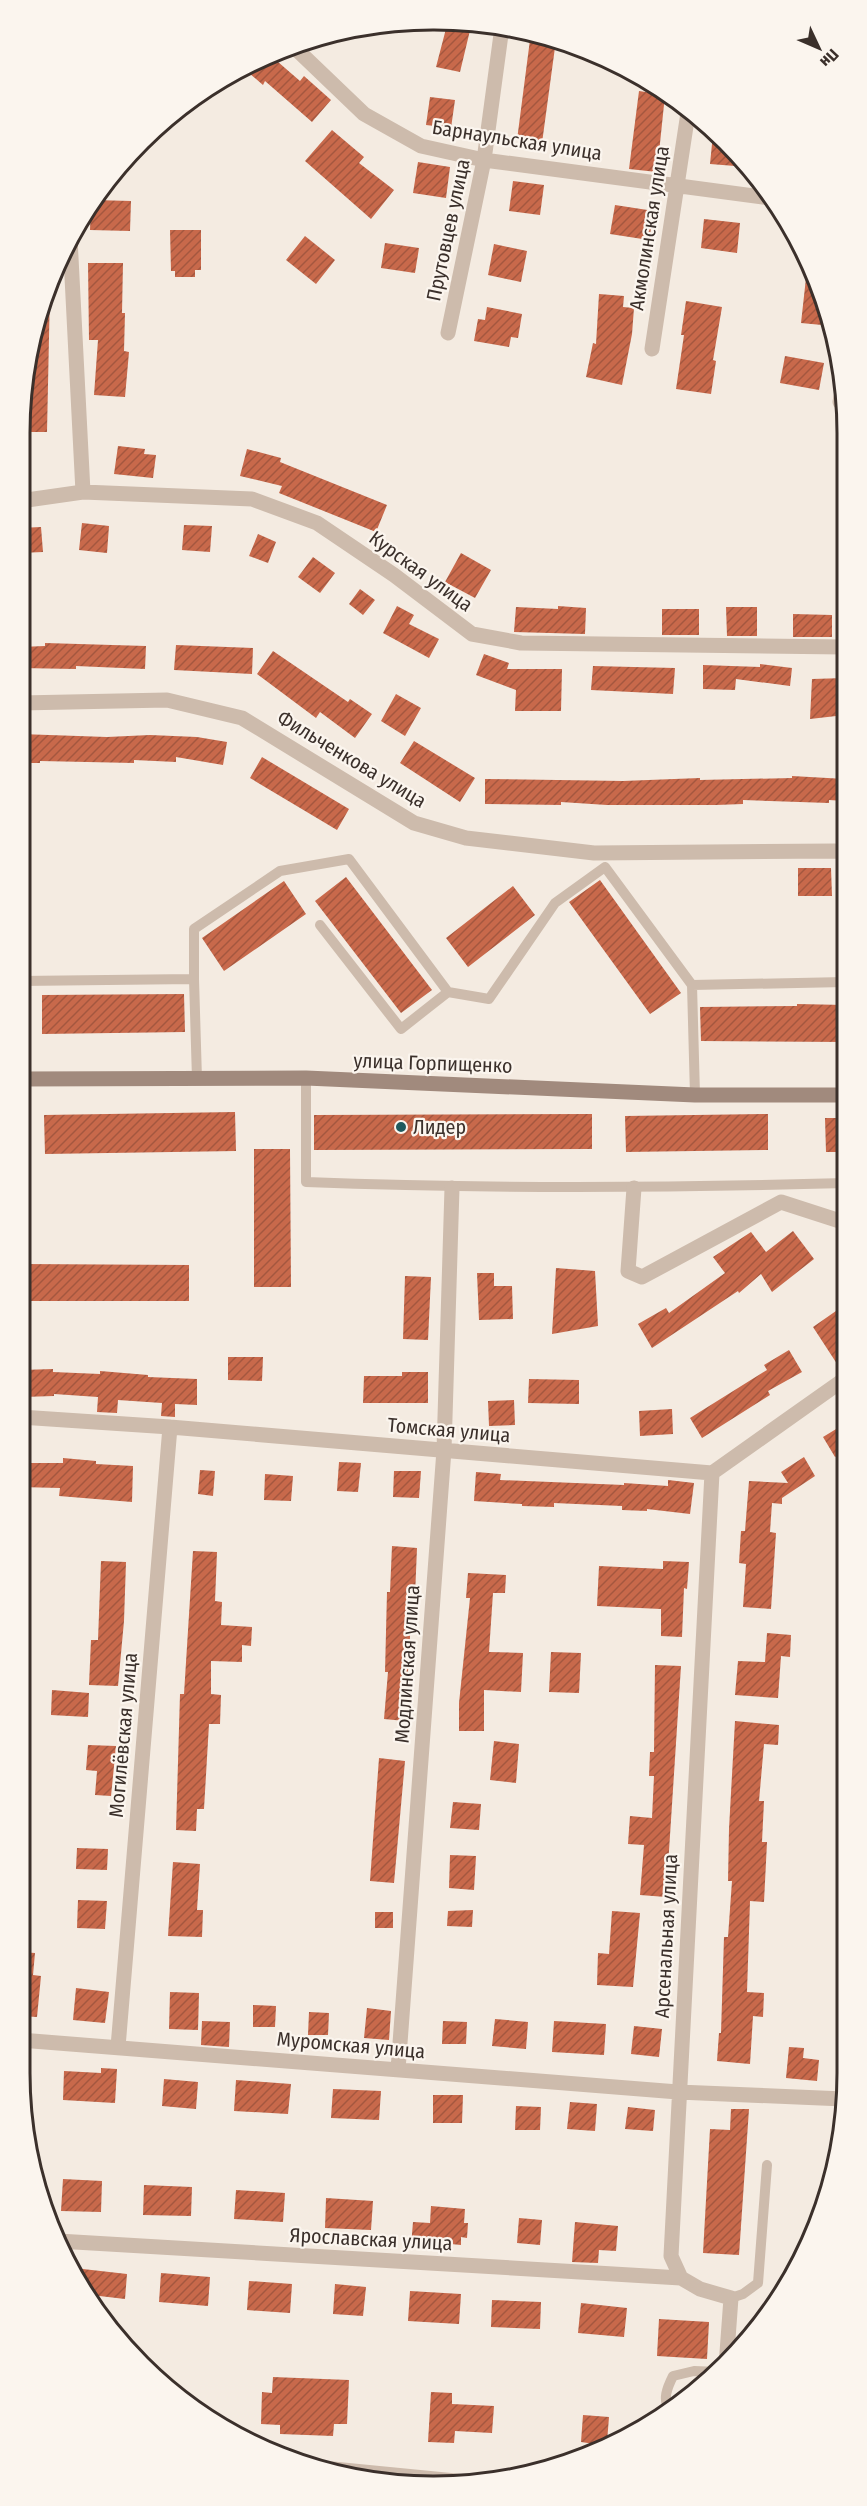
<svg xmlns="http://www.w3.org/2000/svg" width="867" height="2506" font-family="'Fira Sans Condensed',sans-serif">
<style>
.building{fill:url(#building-hatch)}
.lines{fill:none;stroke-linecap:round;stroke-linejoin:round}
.service{stroke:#cdbbac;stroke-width:10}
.minor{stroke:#cdbbac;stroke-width:15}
.secondary{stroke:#a18a7d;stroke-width:15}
.poi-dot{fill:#1f5a5e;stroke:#fbf5ee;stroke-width:2}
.labels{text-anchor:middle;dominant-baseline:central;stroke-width:4.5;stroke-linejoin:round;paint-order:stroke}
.street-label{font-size:20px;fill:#3b302b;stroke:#fbf5ee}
.poi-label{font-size:20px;fill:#3b302b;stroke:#fbf5ee;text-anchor:start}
.rim{fill:none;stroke:#3b302b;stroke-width:3}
</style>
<defs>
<pattern id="building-hatch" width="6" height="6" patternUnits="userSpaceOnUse" patternTransform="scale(1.5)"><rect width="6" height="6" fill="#c8694b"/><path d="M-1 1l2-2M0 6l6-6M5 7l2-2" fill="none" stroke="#a4573f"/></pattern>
</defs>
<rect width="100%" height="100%" fill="#f4ebe1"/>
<path class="building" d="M460 20 472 22 460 72 436 67 448 21Z
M531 32 556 40 542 143 517 140Z
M270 55 300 81 304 76 331 100 312 122 265 81 263 85 243 68Z
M639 91 665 95 657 172 629 169Z
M430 97 455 100 451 128 426 125Z
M332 130 364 157 359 163 394 190 371 219 305 161Z
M713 134 736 153 735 166 710 164Z
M418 162 450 167 446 198 413 193Z
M513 181 544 185 540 215 509 211Z
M94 200 131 201 130 231 90 230 91 204Z
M615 205 654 211 649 240 610 234Z
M704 219 740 223 737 253 701 248Z
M170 230H201V270H195V277H175V271H171Z
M305 236 335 260 316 284 286 260Z
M385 243 419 248 415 273 381 268Z
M494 244 527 251 521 282 488 275Z
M808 260 824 312 822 325 801 323Z
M88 263H123L122 313H125L124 351 129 352 125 397 94 395 98 340H89Z
M48 289 50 290 47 432H20L34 327Z
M599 294 624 296 623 307 634 308 632 334 622 385 586 377 593 343 596 344Z
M686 301 722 307 713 360 716 361 711 394 676 389 684 335H681Z
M487 307 522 314 518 338 511 337 509 347 474 341 478 319 485 320Z
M785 356 824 363 819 390 780 383Z
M118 446 145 449 144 454 156 455 153 478 114 474Z
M247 449 281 458 280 462 387 505 376 532 279 493 282 486 240 476Z
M82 523 109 526 107 553 79 550Z
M184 525 212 526 210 552 182 550Z
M41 527 43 552 20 553V528Z
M258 534 276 542 268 563 249 556Z
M461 553 491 570 475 598 445 582Z
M313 557 335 573 320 593 298 577Z
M360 589 375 600 363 615 349 604Z
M397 606 414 615 409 624 439 639 429 658 383 633Z
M558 606 586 608 585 634 514 632 516 607 558 609Z
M726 607H757V636H727Z
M662 609H699V635H662Z
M793 614 832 615V637H793Z
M45 643 146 646 145 669 76 666V669L20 668V647L45 646Z
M176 645 253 648 252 674 174 670Z
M273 651 348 702 350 699 372 714 355 738 320 712 316 718 257 674Z
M484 654 509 663 507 669H562L561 711H515L516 690 476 675Z
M760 664 792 668 790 686 736 679 735 690 703 689V665L760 667Z
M593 666 675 668 673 694 591 690Z
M845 678V715L810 719 812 679Z
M396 694 421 708 405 736 381 721Z
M20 734 107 737 150 735 197 737 227 742 223 765 176 757V762L134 760V763L40 761V763H20Z
M414 741 475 778 460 802 400 763Z
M262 757 349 809 337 830 250 778Z
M792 776 845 779V801L829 800V803L743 800V804L716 805H607L561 802V805L485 804V779L623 781 700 778V780L792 778Z
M798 868H831L832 896H798Z
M346 877 432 990 401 1013 315 901Z
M600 880 681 993 650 1014 569 902Z
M284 881 306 914 224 971 202 938Z
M513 886 535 915 468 967 446 938Z
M184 994 185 1032 42 1034V995Z
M797 1004 845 1005V1042L701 1041 700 1007 797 1006Z
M235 1112 236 1151 45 1154 44 1115Z
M592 1114V1149L314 1150V1115Z
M768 1114V1150L626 1152 625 1116Z
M825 1118H845L846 1152H826Z
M254 1149H290L291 1287H254Z
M793 1231 814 1259 772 1292 761 1274 739 1293 738 1291 652 1348 638 1324 666 1308 669 1313 725 1273 713 1257 751 1232 766 1252Z
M20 1264 189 1265V1301H20Z
M556 1268 595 1271 598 1326 552 1334Z
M477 1273H494V1286H512L513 1319 479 1320Z
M405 1276 431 1277 428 1340 403 1339Z
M846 1304V1368L841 1370 813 1327Z
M789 1350 802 1372 768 1391 770 1395 702 1438 690 1418 767 1370 764 1365Z
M228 1357H263L262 1381 228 1380Z
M53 1369V1372L100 1374V1371L148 1375V1377L197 1379V1405L175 1404V1417L161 1416 162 1403 118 1400 117 1413 97 1412 98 1397 54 1394V1396L23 1397 22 1370Z
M402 1372H428V1403H363L364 1376H402Z
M529 1379 579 1380V1404L528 1403Z
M514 1400 515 1425 489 1426 488 1401Z
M672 1409 673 1434 640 1436 639 1411Z
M846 1423V1450L835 1457 823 1437Z
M804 1457 815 1476 782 1498V1504L772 1503 770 1532 776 1533 771 1609 743 1607 746 1564 739 1563 741 1531H745L749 1481 788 1483 781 1472Z
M63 1458 96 1461V1464L133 1466 132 1502 59 1496 60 1488 20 1487V1463H63Z
M339 1462 361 1463 358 1492 337 1491Z
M200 1470 215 1471 213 1496 198 1494Z
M394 1471H421L419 1498 393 1497Z
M476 1472 501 1474 500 1480 624 1485V1483L668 1486V1480L694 1483 690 1514 647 1509V1511L622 1510V1506L554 1503V1507L522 1506V1504L474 1501Z
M265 1474 293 1476 291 1501 264 1500Z
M392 1546 417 1548 414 1620H411L405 1721 384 1719 388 1672H385L387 1592H390Z
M193 1551 217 1552 215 1601 222 1602 221 1625 252 1627 251 1646 242 1645V1662L211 1661V1694L221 1695 220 1724H209L204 1809H197L196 1831 176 1830 180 1694H184Z
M101 1561 126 1562 124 1621 118 1686 89 1685 91 1640H98Z
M663 1561 689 1562 687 1589 684 1588 682 1637 661 1636V1609L597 1606 599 1566 663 1569Z
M468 1573 506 1575 505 1593H493L489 1652 523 1653 521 1692 484 1690V1731H459V1703L470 1598H466Z
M767 1633 791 1635 790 1657 781 1656 778 1698 735 1695 738 1661 765 1662Z
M551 1652 581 1653 579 1693 549 1692Z
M655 1665 681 1666 666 1897 640 1895 644 1845 628 1844 630 1816 652 1818 654 1776H649L650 1752H654Z
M52 1690 89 1693 88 1717 51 1715Z
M735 1721 779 1725 778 1745 764 1744 759 1801H764L762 1842H767L764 1902 750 1901 747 1992 764 1993 763 2017 753 2016 750 2064 717 2061 719 2033H721L724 1937H728L732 1881H728L729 1829Z
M494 1741 519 1744 516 1783 490 1780Z
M88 1745 116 1746 111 1796 95 1795 97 1771 86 1770Z
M379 1758 405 1761 394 1883 370 1881Z
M453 1802 481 1804 479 1830 450 1828Z
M77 1848 108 1849 107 1870 76 1869Z
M450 1855 476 1856 474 1890 449 1888Z
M173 1862 200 1864 197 1910H203L202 1937 168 1936Z
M78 1900 107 1901 105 1929 77 1928Z
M473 1910 472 1927 447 1926 448 1911Z
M612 1911 640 1913 633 1987 597 1985 598 1953 609 1954Z
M375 1912H393V1928H375Z
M21 1952 35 1953 33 1975 41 1976 37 2017 20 2016Z
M76 1988 109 1992 105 2023 73 2020Z
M170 1992 199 1993 198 2030 169 2029Z
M253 2005 276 2006 275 2027H253Z
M367 2008 391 2011 389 2040 364 2038Z
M309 2012 329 2013 328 2035H308Z
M495 2019 528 2022 526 2049 492 2046Z
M202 2021 230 2022 229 2047 201 2045Z
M443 2021 467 2022 466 2044H442Z
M554 2021 606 2024 604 2055 552 2052Z
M634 2026 662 2029 659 2057 631 2054Z
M789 2047 804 2048 803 2058 819 2060 817 2081 786 2078Z
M101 2068 117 2069 115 2103 63 2100 64 2071 101 2073Z
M164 2079 198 2082 196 2109 162 2106Z
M236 2080 291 2084 288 2114 234 2111Z
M333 2089 381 2091 379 2120 331 2118Z
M433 2095H463L462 2123H433Z
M570 2102 597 2104 595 2131 567 2129Z
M516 2106 541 2107 540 2130H515Z
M628 2107 655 2110 653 2131 625 2129Z
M731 2109H749L739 2255 703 2253 710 2129 730 2130Z
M63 2179 102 2181 101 2212 61 2211Z
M144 2185 192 2187 191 2216 143 2215Z
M236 2190 285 2193 283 2222 234 2219Z
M326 2198 373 2201 371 2230 325 2228Z
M431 2206 465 2209 464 2223H468L467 2238 461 2237V2245L431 2242V2247L411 2246 413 2222 430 2223Z
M519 2218 542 2220 540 2245 517 2243Z
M575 2222 618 2226 616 2251 599 2250 598 2263 572 2262Z
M74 2268 127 2274 125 2299 91 2295Z
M161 2273 210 2277 208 2306 159 2302Z
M249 2281 292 2284 290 2313 247 2310Z
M335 2284 366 2287 363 2316 333 2314Z
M410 2291 461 2294 459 2324 408 2321Z
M492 2300 541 2302 540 2329 491 2327Z
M581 2303 627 2308 624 2337 578 2333Z
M659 2319 709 2322 707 2359 657 2356Z
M273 2377 349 2380 347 2424H334L333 2436 280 2434V2425L261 2424 262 2392 272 2393Z
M431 2392 452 2393V2404L494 2406 492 2433 455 2431 454 2443 428 2442Z
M583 2415 609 2417 607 2442 602 2445 581 2442Z"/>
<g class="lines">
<path class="service" d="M320 925 401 1029 448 992
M194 979 197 1079
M20 981 194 979V929L280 871 349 859 448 992 489 999 555 903 605 867 692 985
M20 986V1025
M306 1078V1182C486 1189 666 1188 846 1183
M695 1095 692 985 845 982
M731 2298 743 2294 758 2283 767 2165
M670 2411C662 2400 667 2388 673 2376L694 2371 718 2372"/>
<path class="minor" d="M292 45 364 114 421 146 484 160 770 198
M70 238 83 492
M448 333 484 160 502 27
M652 349 688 113
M840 402 844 381
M20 501 83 492 252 499 317 523 394 575 472 634 521 643 844 647
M20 703 167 700 242 718 414 823 466 838 594 853 835 851 845 853
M634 1188 628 1271 642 1277 781 1202 846 1223
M20 1417 170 1427 712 1473 846 1378
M712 1473 671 2256 681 2278 700 2289 731 2298 726 2366
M20 2040 678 2092 844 2099
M118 2047 170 1427
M398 2070 444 1450 452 1188
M58 2241 681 2278
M333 2469 476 2483"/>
<path class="secondary" d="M20 1079 306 1078 695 1095H845"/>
</g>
<circle class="poi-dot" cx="401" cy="1127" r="6"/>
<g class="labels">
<g class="street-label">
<text transform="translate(517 140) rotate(9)">Барнаульская улица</text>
<text transform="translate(649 228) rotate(-81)">Акмолинская улица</text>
<text transform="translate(448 230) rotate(-78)">Прутовцев улица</text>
<text transform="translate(421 571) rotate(36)">Курская улица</text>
<text transform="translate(352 759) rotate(31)">Фильченкова улица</text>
<text transform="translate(433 1063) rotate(2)">улица Горпищенко</text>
<text transform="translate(449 1430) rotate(5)">Томская улица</text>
<text transform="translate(407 1664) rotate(-86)">Модлинская улица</text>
<text transform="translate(123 1735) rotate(-85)">Могилёвская улица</text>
<text transform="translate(666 1936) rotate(-87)">Арсенальная улица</text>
<text transform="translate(351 2045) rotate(5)">Муромская улица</text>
<text transform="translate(371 2239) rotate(3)">Ярославская улица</text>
</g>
<g class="poi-label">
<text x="413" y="1127">Лидер</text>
</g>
</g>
<path d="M0 0H867V2506H0ZM433 30H434A403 403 0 0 1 837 433V2073A403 403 0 0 1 434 2476H433A403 403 0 0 1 30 2073V433A403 403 0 0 1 433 30Z" fill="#fbf5ee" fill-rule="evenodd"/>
<path class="rim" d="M433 30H434A403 403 0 0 1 837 433V2073A403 403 0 0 1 434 2476H433A403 403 0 0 1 30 2073V433A403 403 0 0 1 433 30Z"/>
<g transform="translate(819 48) rotate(134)" stroke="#fbf5ee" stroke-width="4.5" paint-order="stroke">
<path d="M0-4.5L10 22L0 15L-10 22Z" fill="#3b302b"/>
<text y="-9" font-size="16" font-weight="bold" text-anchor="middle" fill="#3b302b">Пн</text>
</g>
</svg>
